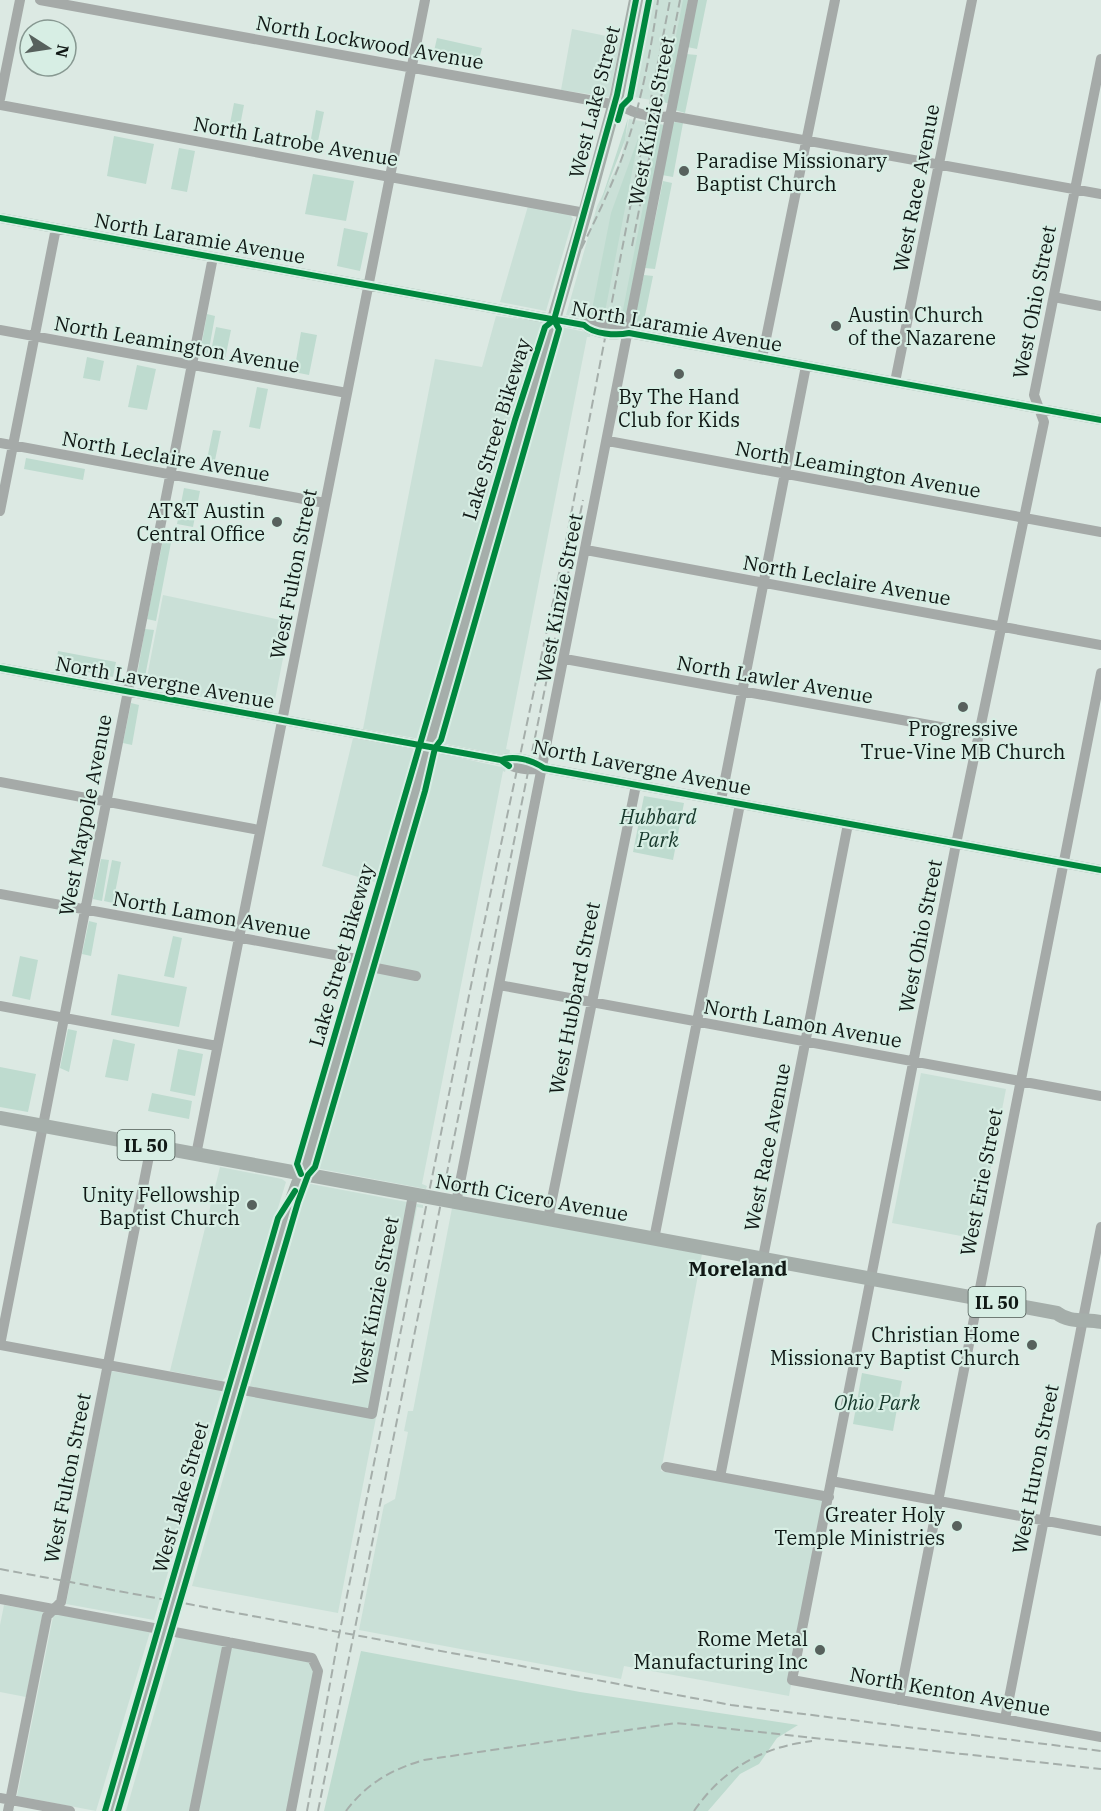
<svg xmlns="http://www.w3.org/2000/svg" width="1101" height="1811" font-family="'IBM Plex Serif',serif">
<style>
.built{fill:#cae0d7}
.green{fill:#bedbcf}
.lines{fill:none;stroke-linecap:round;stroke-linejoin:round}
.minor{stroke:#a5aaa8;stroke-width:10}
.major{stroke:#a5aeaa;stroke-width:14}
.rail{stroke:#a5aeaa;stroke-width:2;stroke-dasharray:9 4.5;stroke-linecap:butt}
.cycleway-casing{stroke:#d7eee4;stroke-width:10}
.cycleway{stroke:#00873e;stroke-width:6}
.poi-dot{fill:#57615d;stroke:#d7eee4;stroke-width:2}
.labels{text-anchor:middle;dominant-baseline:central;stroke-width:4.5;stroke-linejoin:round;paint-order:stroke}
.shield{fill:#d7eee4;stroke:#4c5853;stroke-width:1.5}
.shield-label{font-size:18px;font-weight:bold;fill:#101815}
.street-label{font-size:20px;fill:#101815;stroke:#d7eee4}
.poi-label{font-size:20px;fill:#101815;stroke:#d7eee4;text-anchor:end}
.park-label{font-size:20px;font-style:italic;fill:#17382c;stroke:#d7eee4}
.neighbourhood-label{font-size:21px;font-weight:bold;fill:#101815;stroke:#d7eee4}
</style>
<rect width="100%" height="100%" fill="#dce9e3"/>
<path class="built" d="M652 0H688L668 103 634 97Z
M572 29 621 39 609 97 561 90Z
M629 119 664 125 625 321 595 315 593 319 566 315 597 206 621 159Z
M528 206 570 214 573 219 546 311 500 302Z
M496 316 545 322 422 734 420 739 363 729 435 359 482 367Z
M561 327 591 333 590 337H587L506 749 510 750 509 756 441 743Z
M163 595 290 622 273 710 145 687Z
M353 738 418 750 378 883 322 866Z
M438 753 506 768 505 772 503 771 422 1184 427 1186 426 1189 315 1168Z
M921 1073 1006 1089 977 1239 892 1223Z
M220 1167 282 1179 286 1182 226 1377 222 1381 170 1371Z
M311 1184 423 1205V1208L417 1207 338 1613 192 1586 296 1226 298 1212 306 1186Z
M452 1208 702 1254 661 1471 824 1500 789 1696 624 1666 621 1679 359 1630 384 1505 395 1499 408 1432 404 1431 408 1411H413Z
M111 1371 220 1390 221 1393 154 1620 66 1604Z
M4 1605 43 1612 26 1697 0 1692V1625Z
M54 1612 150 1632 96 1811 17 1796Z
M176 1637 309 1662 314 1670 287 1811H126Z"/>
<path class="green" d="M683 0H688L668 103 663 102Z
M696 0H707L697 49 687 47Z
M437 38 482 48 477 67 432 60Z
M686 54 697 55 685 113 675 110Z
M234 103 244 105 238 136 228 134Z
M316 110 324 112 316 151 309 150Z
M628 118 625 140 599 207Z
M675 122 683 123 673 177 662 175 673 123Z
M659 124 664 125 625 321 621 320Z
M114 136 154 144 146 184 107 176Z
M639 136 604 317 591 315 611 213Z
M179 148 195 151 187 192 171 189Z
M313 174 354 181 346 221 305 214Z
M663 181 672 183 655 269 645 268Z
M344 228 368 233 360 271 337 266Z
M644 275 653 276 643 325 633 323Z
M207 314 215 316 208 355 200 353Z
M216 327 231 330 225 359 210 356Z
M301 332 317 335 309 375 294 372Z
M87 357 104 361 100 381 83 378Z
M137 365 156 369 147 410 128 407Z
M257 387 268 389 260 429 249 427Z
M213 430 221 431 213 470 205 469Z
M26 458 85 469 83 480 24 469Z
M184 488 200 491 193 527 177 524Z
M165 530 173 532 156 621 147 619Z
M145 629 154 630 144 682 136 681Z
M58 651 116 662 113 677 55 666Z
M131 703 139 705 132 745 123 743Z
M644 796 684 803 673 860 633 852Z
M101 859 109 860 102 901 93 899Z
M112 860 121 862 113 903 104 901Z
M89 921 97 923 91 956 82 954Z
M173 936 182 938 174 978 164 976Z
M20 956 38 960 30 1000 12 996Z
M118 974 187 987 179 1027 111 1015Z
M68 1029 77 1031 69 1072 60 1068Z
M113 1039 135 1044 128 1081 105 1077Z
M178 1049 203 1054 195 1096 170 1091Z
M0 1067 36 1074 28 1112 0 1107Z
M152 1093 192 1101 189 1119 148 1111Z
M862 1373 902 1381 893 1431 853 1424Z
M361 1651 580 1692 798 1725 777 1738 759 1764 740 1774 708 1811H324Z"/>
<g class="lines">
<path class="minor" d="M40 0 622 106C634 114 657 119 671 116L1101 194
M1101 59 1034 395 1044 422 956 844 792 1680 1101 1737
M0 99 20 0
M0 105 585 213
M0 218 584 325C593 334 616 336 629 333L1101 420
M1054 297 1101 306
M584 325 590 322 621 327 629 333
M0 330 347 393
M762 358 835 0
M895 382 972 0
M608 441 1101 532
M0 443 325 503
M0 511 56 228
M586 550 1101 645
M565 659 979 734
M0 668 501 760C512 769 530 771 544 768
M501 760C514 755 532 760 544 768L1101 870
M0 782 259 830
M721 800 806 366
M0 894 357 959 376 968 416 976
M499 985 1101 1096
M0 1006 217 1046
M196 1155 425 0
M456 1203 693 0
M548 1219 636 785
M654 1239 740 804
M0 1345 213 257
M0 1345 372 1414 413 1195
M666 1467 829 1497
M720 1477 848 824
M831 1481 1101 1531
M0 1599 312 1658 318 1671 291 1811
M899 1700 1101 673
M1005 1719 1101 1227
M0 1798 70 1811
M8 1811 47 1616 61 1602 151 1146
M194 1811 228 1642"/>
<path class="major" d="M0 1118 1057 1313C1069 1323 1086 1319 1101 1322
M111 1811 287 1213 312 1146 585 213 617 95 636 0"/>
<path class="rail" d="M632 246 680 0
M0 1569 731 1705 1101 1751
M107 1811 288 1195 310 1136 548 327C564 277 591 233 611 185 637 126 649 64 658 0
M307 1811 337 1645 476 961 565 546 670 0
M318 1811 583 500
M346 1811C366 1784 392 1769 424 1760L676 1723 1101 1769
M694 1811C723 1769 762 1747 812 1741"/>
<defs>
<path id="cycleway" d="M618 120 622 106 630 98 649 0
M0 218 584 325C593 334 616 336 629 333L1101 420
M554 320 617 95 636 0
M0 668 501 760 509 766
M501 760C514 755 532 760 544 768L1101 870
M301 1174 297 1164 515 420 545 327 554 320
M105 1811 278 1218 295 1191
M118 1811 298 1202 308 1175 315 1167 425 791 435 748 441 740 559 329 554 320"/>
</defs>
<use href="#cycleway" class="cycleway-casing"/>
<use href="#cycleway" class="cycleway"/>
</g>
<g class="poi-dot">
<circle cx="684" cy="171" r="6"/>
<circle cx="836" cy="326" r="6"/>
<circle cx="679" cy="374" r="6"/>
<circle cx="277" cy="522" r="6"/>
<circle cx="963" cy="707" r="6"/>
<circle cx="252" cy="1205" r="6"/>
<circle cx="1032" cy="1345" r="6"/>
<circle cx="957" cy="1526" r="6"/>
<circle cx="820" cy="1650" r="6"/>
</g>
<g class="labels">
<g class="shield">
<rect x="117.5" y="1130" width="57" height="30" rx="4.5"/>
<rect x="968.5" y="1287" width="57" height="30" rx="4.5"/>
</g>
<g class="shield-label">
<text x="146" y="1145">IL 50</text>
<text x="997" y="1302">IL 50</text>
</g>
<g class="street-label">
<text transform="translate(370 42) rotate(10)">North Lockwood Avenue</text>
<text transform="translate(594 102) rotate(-76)">West Lake Street</text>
<text transform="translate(651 121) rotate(-79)">West Kinzie Street</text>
<text transform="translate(296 141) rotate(10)">North Latrobe Avenue</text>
<text transform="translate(916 188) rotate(-79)">West Race Avenue</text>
<text transform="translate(200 238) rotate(10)">North Laramie Avenue</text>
<text transform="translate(1034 302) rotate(-79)">West Ohio Street</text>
<text transform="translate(677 326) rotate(10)">North Laramie Avenue</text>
<text transform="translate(177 344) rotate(10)">North Leamington Avenue</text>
<text transform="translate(496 429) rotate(-73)">Lake Street Bikeway</text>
<text transform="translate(166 456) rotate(10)">North Leclaire Avenue</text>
<text transform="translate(858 469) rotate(10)">North Leamington Avenue</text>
<text transform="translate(293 574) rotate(-79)">West Fulton Street</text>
<text transform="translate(847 580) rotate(10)">North Leclaire Avenue</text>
<text transform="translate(559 598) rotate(-79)">West Kinzie Street</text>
<text transform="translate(775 679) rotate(10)">North Lawler Avenue</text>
<text transform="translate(165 682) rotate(10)">North Lavergne Avenue</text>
<text transform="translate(642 767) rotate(11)">North Lavergne Avenue</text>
<text transform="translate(85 815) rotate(-79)">West Maypole Avenue</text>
<text transform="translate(212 915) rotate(10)">North Lamon Avenue</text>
<text transform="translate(920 936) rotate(-79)">West Ohio Street</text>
<text transform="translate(341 955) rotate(-74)">Lake Street Bikeway</text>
<text transform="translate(574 998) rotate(-79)">West Hubbard Street</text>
<text transform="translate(803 1023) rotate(10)">North Lamon Avenue</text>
<text transform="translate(767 1147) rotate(-79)">West Race Avenue</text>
<text transform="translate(981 1182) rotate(-79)">West Erie Street</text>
<text transform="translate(532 1197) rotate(10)">North Cicero Avenue</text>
<text transform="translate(375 1301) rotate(-79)">West Kinzie Street</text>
<text transform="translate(1035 1469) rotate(-79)">West Huron Street</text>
<text transform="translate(67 1478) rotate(-79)">West Fulton Street</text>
<text transform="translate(180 1497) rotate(-74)">West Lake Street</text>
<text transform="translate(950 1691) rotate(10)">North Kenton Avenue</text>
</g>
<g class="poi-label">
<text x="696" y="160" text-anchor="start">Paradise Missionary<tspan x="696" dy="23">Baptist Church</tspan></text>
<text x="848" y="314" text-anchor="start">Austin Church<tspan x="848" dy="23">of the Nazarene</tspan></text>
<text x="679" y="396" text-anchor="middle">By The Hand<tspan x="679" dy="23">Club for Kids</tspan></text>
<text x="265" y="510">AT&amp;T Austin<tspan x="265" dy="23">Central Office</tspan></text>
<text x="963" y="728" text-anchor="middle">Progressive<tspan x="963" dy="23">True-Vine MB Church</tspan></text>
<text x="240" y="1194">Unity Fellowship<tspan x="240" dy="23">Baptist Church</tspan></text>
<text x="1020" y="1334">Christian Home<tspan x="1020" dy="23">Missionary Baptist Church</tspan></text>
<text x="945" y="1514">Greater Holy<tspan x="945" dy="23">Temple Ministries</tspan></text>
<text x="808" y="1638">Rome Metal<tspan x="808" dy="23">Manufacturing Inc</tspan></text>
</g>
<g class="park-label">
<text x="658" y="816">Hubbard<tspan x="658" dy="23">Park</tspan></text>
<text x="877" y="1402">Ohio Park</text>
</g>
<g class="neighbourhood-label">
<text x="738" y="1268">Moreland</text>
</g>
</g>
<g transform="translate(48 48) rotate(102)"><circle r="28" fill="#d7eee4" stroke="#879891" stroke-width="1.5"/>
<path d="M0-4.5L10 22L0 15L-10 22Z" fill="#57615d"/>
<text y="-9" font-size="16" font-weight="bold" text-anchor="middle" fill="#101815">N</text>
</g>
</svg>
